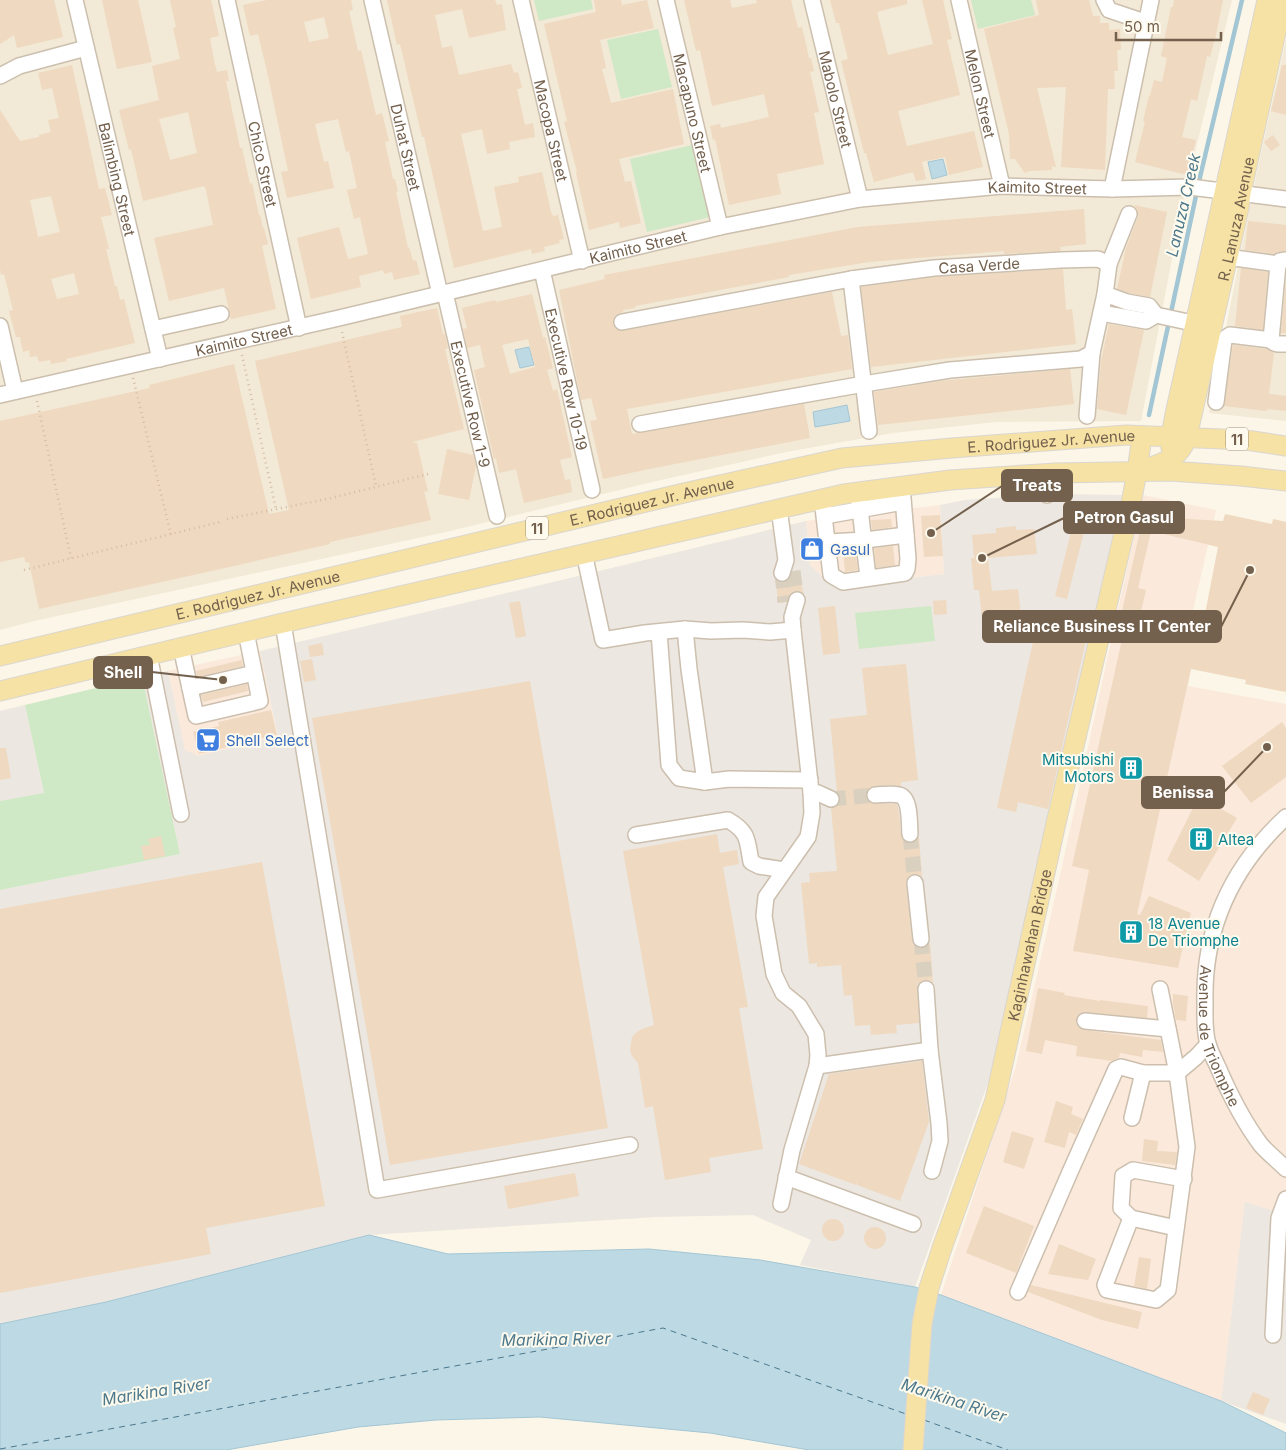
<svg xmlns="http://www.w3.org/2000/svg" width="1286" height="1450" font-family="Inter,sans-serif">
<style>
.residential{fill:#f2e9d6}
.commercial{fill:#fbe9dc}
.industrial{fill:#ece7e0}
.green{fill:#cfe8c6}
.water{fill:#bdd9e4;stroke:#a3c6d5}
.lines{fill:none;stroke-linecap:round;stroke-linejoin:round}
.stream{stroke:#a3c6d5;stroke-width:4.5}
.ferry{stroke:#4c788c;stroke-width:1;stroke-dasharray:6 5;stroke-linecap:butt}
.building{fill:#efd9c0;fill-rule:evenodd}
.minor-tunnel{stroke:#d9d0c0;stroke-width:15;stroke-dasharray:15 8;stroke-linecap:butt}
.minor-casing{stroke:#ccbfae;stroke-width:18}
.major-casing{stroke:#dbd6d1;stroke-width:21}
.path{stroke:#d4bda3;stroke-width:2.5;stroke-dasharray:1 4;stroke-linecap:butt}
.minor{stroke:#fff;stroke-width:15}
.major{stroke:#f5e2a4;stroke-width:19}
.labels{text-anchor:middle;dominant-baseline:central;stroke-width:4;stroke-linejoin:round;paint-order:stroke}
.shield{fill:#fefaed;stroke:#9d8e7d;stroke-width:1}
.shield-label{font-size:14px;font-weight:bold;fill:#73604d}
.street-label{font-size:15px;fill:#73604d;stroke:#fefaed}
.shop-label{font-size:15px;fill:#366cbe;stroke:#fefaed;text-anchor:start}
.culture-label{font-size:15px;fill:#0d838f;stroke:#fefaed;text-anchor:start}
.water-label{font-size:16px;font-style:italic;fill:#4c788c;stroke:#fefaed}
.leader{fill:none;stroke:#73604d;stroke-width:2}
.callout-dot{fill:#73604d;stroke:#fefaed;stroke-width:2}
.callout{fill:#73604d;stroke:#73604d;stroke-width:2}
.callout-label{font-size:16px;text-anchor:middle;font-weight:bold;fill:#fff}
</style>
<rect width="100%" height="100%" fill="#fbf6e7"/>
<path class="residential" d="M0 0H1232L1182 206 1141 421 996 422 893 433 786 452 652 482 446 532 34 621 0 630Z
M1286 39V421L1209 413 1256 176Z"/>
<path class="commercial" d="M1143 495 1216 510 1180 667 1191 669 1188 686 1286 704V1215L1245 1203 1221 1401 941 1295 1016 1066 1061 871Z
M940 505 944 574 834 587 810 565 806 521Z
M260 651 278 736 198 756 185 751 168 671Z"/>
<path class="industrial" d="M1058 494 1122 495 990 1077 915 1287 800 1265 811 1240 753 1215 656 1217 369 1235 106 1302 0 1324V890L180 854 142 677 168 671 185 750 198 756 278 736 260 651 545 584 806 521 810 565 834 587 944 574 940 505 965 500Z
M25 705 44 794 0 801V711Z
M1245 1202 1286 1215V1424L1221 1401Z"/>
<path class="green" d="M534 0H591L593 9 539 21Z
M971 0H1031L1035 15 978 29Z
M658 29 672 87 621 99 607 40Z
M693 145 710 217 647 232 630 159Z
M931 606 935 641 859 649 855 613Z
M142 677 180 854 0 890V801L44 793 25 705Z"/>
<path class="water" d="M943 159 947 175 932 179 928 162Z
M529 347 534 365 520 368 515 350Z
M847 405 850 421 815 427 813 412Z
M369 1235 448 1254 649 1249 760 1260 915 1287 941 1295 1221 1401 1286 1433V1450H809L710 1433 540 1417 436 1420 358 1427 226 1450H0V1324L106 1302Z"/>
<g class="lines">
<path class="stream" d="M1149 415 1200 177 1242 0"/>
<path class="ferry" d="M924 1420 1008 1450
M0 1449 663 1328 906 1414"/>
</g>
<path class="building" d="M0 0H54L63 37 17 48 14 35 0 44Z
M102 0H138L152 62 117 69Z
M170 0H211L219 36 210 38 214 61 217 72 227 70 229 81H226L240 148H242L250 184 252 183 259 215H260L263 228H264L268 244 262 246 276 309 231 319 224 288 169 301 154 238 213 225 206 190 204 186 143 201 131 149 129 150 119 110 159 100 152 66 180 59 173 28 176 27ZM188 112 197 153 170 160 159 119Z
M267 0H351L353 10 349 11 358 51 361 50 376 115 382 113 389 141 385 142 393 179H395L398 191 396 192 408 248 409 247 413 261 416 260 420 274 394 280 392 272 384 274 383 270 359 276 361 287 311 299 297 238 339 227 348 259 368 254 360 217 354 219 347 190 357 188 349 151 346 152 338 119 315 124 324 162 328 161 334 188 287 198 281 172 288 171 267 71 258 34 250 36 243 5ZM324 17 329 38 309 42 304 22Z
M387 0H495L497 5 502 4 506 30 469 38 462 9 435 15 442 48 452 46 459 75 511 64 514 73 518 72 522 88 517 89 525 125 533 123 535 137 509 142 510 149 487 154 482 129 461 134 483 231 502 227 494 187 519 182 518 177 542 172 551 212 553 216 558 215 564 239 559 240 560 243 544 247 545 251 532 254 531 249 454 268 424 137H422L400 44 397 45Z
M594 0H621L622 5 647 0 654 28 600 40 606 68 602 69 611 103 673 89 684 144 619 159 625 182 631 181 641 223 620 228 619 222 589 230 576 173 577 172 564 122 567 121 544 24 596 12Z
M684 0H730L732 8 757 3 756 0H791L798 28 802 27 809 58H811L814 71 810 72 819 112 814 113 824 164 777 174 781 194 729 205 715 139 713 140 710 126 720 124 721 128 769 117 764 94 712 106 700 50 696 51Z
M830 0H907V4L877 12 888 55 933 44 922 0H943L952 39 947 40 960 95 898 111 907 146 974 131 983 167 949 175 945 157 922 162 926 179 916 181 913 172 874 182 866 153H864L841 61 848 59 839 23H836Z
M1036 0H1089L1093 16H1100V23H1109V30L1120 29 1121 50H1117L1118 71H1114L1115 89H1108L1105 170 1061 167 1066 87 1037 88 1056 167 1052 166V170L1029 171 1025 173 1015 159H1010L1009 134 984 29 1039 15Z
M1174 0H1223L1216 35 1210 57 1207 56 1197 101 1191 99 1182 137 1196 140 1187 175 1135 162 1145 122 1143 121 1149 96H1150L1154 80 1162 82 1167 58 1161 56 1171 7H1173Z
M72 65 99 189 105 188 112 215 101 217 109 249H106L115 286H117L120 300 124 299 135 343 66 359 67 361 51 364 50 360 39 362 37 356 30 357 29 350 23 352 20 337H16L9 311 13 310 4 274 1 275 0 269V110L20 141 39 137V135L51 132 48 120 59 118 52 88 42 90 38 73ZM51 196 60 232 38 237 30 200ZM74 273 79 294 57 299 51 279Z
M1282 65H1286V115L1271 111Z
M1273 135 1280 145 1271 151 1264 142Z
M1134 205 1167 212 1150 297 1129 293 1117 289 1126 248 1138 217V212Z
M1084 209 1086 244 1060 247 1061 251 1004 254V251L869 262 789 275V277L635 306V308L623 310V312L616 315 613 323 615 328 623 331 832 292 841 336 848 335 852 369 627 409 632 434 804 404 810 438 649 469 603 479 590 421 597 420 591 398 581 400 559 290 605 279 604 275 858 227Z
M1248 221 1286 225V251L1278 252 1274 254 1245 250Z
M1241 268 1268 272 1263 330 1235 326Z
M1063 269 1066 310 1072 309 1076 344 871 367 861 287 935 277Z
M1286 279V333H1281Z
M532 294 543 338 545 337 553 368 547 370 553 391 557 389 572 457 560 460 565 480 570 479 572 492 524 503 516 469 499 473 496 458 494 459 474 370 485 367 480 345 467 348 463 329 467 328 462 308 495 300 496 302ZM528 339 535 367 510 374 502 345Z
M437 308 443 334H445L448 348 445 349 464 429 412 442 417 443 428 492 424 491 431 520 330 542V544L225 568 39 609 29 562 26 563 24 557 0 562V421L150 388 149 385 234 364 269 514 289 510 255 361 402 327 400 316Z
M1109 324 1144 330 1126 415 1097 409 1101 361Z
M1233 345 1266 349 1274 353 1269 394 1286 396V411L1267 409V411L1224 406Z
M1070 369 1074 404 878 425 874 392 941 381Z
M447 449 473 455 476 466 469 500 438 494Z
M1077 508 1089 512 1067 599 1055 596Z
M1145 508 1155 510 1154 517 1223 521 1225 514 1272 524 1273 519 1286 522V692L1245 684 1246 680 1191 669 1137 914 1140 915 1149 896 1191 913 1178 968 1073 951 1089 870 1072 866 1124 630 1118 629ZM1151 531 1218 547 1204 619 1192 616 1188 639 1143 629 1145 617 1140 616 1146 590 1138 588Z
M940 515 943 556 924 557 921 516Z
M891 519 892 527 872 530 871 520Z
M1016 526V530L1034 529 1037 554 988 558 992 591 1018 589 1022 624 983 628 979 590H974L971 558H974L972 535 996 533V528Z
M893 546 895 565 876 568 874 548Z
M855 550 858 570 845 572 843 551Z
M792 571H800L803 593 799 591H794L790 594 787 602 778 603 776 580 780 582H785L789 579Z
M946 600 947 614 934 615 933 601Z
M520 601 526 636 516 638 509 603Z
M835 606 840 653 823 655 818 608Z
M1048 624 1071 629 1070 637 1086 640 1048 809 1018 802 1016 812 997 808 1034 637 1045 639Z
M322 643 324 655 310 657 308 646Z
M312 659 316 680 304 682 300 661Z
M242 660 243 666 197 677 196 671Z
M906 664 918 780 901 782V786L890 785 874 786 867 790 866 796 867 800 871 803 897 804 899 813 901 835 905 842 910 843 915 842 919 837 922 877 918 874 910 875 907 879 906 884 912 940 914 945 922 948 926 947 930 943 933 983 930 980H925L920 982 917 985 919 1023 896 1025 897 1033 871 1035 870 1025 855 1026 852 995 844 996 841 965 817 967V963L809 964 801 883 810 882 809 873 837 871 831 808 837 806 840 799 837 792 830 719 867 715 862 668Z
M530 681 608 1128 390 1165 312 718Z
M247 684 248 691 203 702 201 695Z
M271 710 277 735 199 754 193 732 219 726 218 722Z
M1282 722 1286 728V777L1251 803 1222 766Z
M0 748H6L11 778 0 780Z
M1199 796 1237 818 1199 881 1167 860Z
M717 834 720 853 737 850 739 864 723 867 748 1007 739 1008 763 1149 709 1158 711 1172 665 1180 653 1106 645 1108 638 1063 632 1056 630 1050 632 1037 637 1032 642 1029 654 1025 623 851Z
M161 836 165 856 144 860 141 846 150 845 148 839Z
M262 862 325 1206 206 1228 211 1254 0 1293V909Z
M1038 988 1065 993 1064 995 1100 1001V1000L1148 1006 1147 1018 1085 1012 1081 1013 1077 1016 1076 1024 1079 1028 1084 1030 1161 1040 1163 1052 1143 1050 1142 1057 1120 1053 1119 1058 1112 1061 1076 1056 1077 1046 1045 1040 1042 1054 1026 1051Z
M1173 994 1188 996 1186 1021 1176 1020 1173 1004Z
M922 1061 929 1122 900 1201 857 1185V1181L856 1185 799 1164 829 1074Z
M1056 1101 1073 1107 1071 1114 1083 1119 1076 1135 1069 1132 1065 1148 1044 1142Z
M1012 1131 1034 1138 1024 1169 1003 1162Z
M1144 1139 1158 1141 1157 1151 1177 1152 1175 1165 1142 1161Z
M575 1173 579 1196 508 1209 504 1186Z
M984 1206 1034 1226 1016 1273 966 1253Z
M822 1230a11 11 0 1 1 22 0a11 11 0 1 1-22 0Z
M864 1238a11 11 0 1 1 22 0a11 11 0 1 1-22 0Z
M1059 1244 1096 1259 1088 1280 1048 1274Z
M1139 1257 1151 1259 1147 1289 1134 1286Z
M1031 1285 1142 1312 1138 1329 1102 1320 1028 1292Z
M1253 1392 1270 1399 1263 1415 1246 1408Z"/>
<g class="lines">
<path class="minor-tunnel" d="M793 571 797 600
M782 573 785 602
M831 799 875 795
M910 834 915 883
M921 939 926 989"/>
<defs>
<g id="minor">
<path id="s1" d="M75 0 160 359"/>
<path id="s2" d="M227 0 299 328"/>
<path id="s3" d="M372 0 440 294"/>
<path id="s4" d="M521 0 582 261"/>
<path id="s5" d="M666 0 720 227"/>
<path id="s6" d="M812 0 860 199"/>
<path id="s7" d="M959 0 1002 186"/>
<path d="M1104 0 1109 10 1145 22"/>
<path d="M0 76 19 66 86 48"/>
<path d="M1112 189 1151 0"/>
<path d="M1227 257 1278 264"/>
<path d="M1286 260 1280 261 1278 264 1271 340C1274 345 1280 344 1286 344"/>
<path id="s8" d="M542 270 592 490"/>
<path d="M851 279 869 431"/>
<path id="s9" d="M445 293 497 516"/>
<path d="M1105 294 1127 302 1149 306 1156 315 1206 326"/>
<path d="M1101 313 1146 321 1156 315"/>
<path id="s10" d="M622 322 851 279 934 268 1061 260 1098 259 1109 264"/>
<path d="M0 326 15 391"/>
<path d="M153 329 221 314"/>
<path id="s11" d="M0 395 339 318 720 227 860 199 1002 186 1112 189 1190 187 1286 199"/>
<path d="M1216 402 1224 340 1227 337 1230 335 1271 340"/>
<path d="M1087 416 1092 353 1105 294 1109 264 1129 214"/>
<path d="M640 424 864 384 950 370 1081 359 1092 353"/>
<path d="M858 492 868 577"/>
<path d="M1047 495 1049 474"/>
<path d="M822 499 831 575 843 582 905 573 907 569 908 559 902 486"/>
<path d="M779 508 786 560 782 573"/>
<path d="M825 516 903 502"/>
<path d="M828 542 865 540 906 535"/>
<path d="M584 553 603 640 645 633 685 629 711 631 743 630 770 632 793 630"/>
<path d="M797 600 792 617 793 630 811 792 818 793 831 799"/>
<path d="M283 623 377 1190 630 1145"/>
<path d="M685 629 689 669 705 782 729 779 810 780"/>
<path d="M659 632 669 765 679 778 705 782"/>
<path d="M181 647 196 716 260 701 246 632"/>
<path d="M149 655 181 814"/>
<path d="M190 688 254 673"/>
<path d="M875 795C882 795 891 793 899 795 911 798 909 823 910 834"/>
<path id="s12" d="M1286 817C1232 867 1203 929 1205 1003 1205 1016 1204 1031 1208 1044 1210 1051 1214 1059 1217 1065 1229 1093 1243 1121 1261 1145 1268 1153 1278 1161 1286 1169"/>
<path d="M636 835 728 820C749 832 747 840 751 862L759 866 784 870"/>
<path d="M915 883 921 939"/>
<path d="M926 989 930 1050 939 1123 940 1141 932 1171"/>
<path d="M1085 1021 1168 1029"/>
<path d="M817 1066 930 1050"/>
<path d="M1132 1118 1143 1073H1177L1160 989"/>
<path d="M786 1177 913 1224"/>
<path d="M781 1204 792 1150 817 1066 818 1055 816 1034 799 1006 783 993 774 974 764 916 766 897 808 837 812 813 811 792"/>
<path d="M1131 1218 1105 1285 1107 1290 1156 1300 1168 1290 1187 1147 1177 1073 1196 1057 1208 1044"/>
<path d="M1176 1228 1131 1218 1121 1208 1123 1176 1133 1170 1184 1179"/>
<path d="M1018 1292 1070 1172 1116 1069 1121 1067 1143 1073"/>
<path d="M1273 1335 1279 1218 1286 1199"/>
</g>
<g id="major">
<path d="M1171 448 1170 441 1175 414 1267 0"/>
<path id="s13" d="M1148 468C1166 462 1181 457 1187 437L1239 208 1241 193 1283 0"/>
<path id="s14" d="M0 656 684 493 842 458 952 448 1126 435 1246 440 1286 446"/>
<path d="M0 691 283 623 844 494 950 480 1056 473 1170 471 1241 476 1286 481"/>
<path id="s15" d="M913 1450 922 1324 929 1288 942 1248 995 1100 1056 823 1131 503 1137 472 1142 436"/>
</g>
</defs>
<use href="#minor" class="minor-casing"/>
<use href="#major" class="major-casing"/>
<path class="path" d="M342 332 376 486
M242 355 276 509
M133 378 171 535
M37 401 71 558
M227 519 327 499 428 474
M24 570 220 522"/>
<use href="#minor" class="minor"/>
<use href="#major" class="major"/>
</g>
<defs>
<symbol id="shop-square" viewBox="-11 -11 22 22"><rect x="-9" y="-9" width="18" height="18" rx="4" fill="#3f7fe0" stroke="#fefaed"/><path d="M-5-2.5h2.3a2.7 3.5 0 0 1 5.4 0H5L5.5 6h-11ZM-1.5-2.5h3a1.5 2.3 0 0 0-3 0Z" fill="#fff"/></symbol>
<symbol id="supermarket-square" viewBox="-11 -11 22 22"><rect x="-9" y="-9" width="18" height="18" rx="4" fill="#3f7fe0" stroke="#fefaed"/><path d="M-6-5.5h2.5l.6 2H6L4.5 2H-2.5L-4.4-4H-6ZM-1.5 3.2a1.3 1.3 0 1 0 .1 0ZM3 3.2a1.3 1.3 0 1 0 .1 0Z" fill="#fff"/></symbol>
<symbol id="building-square" viewBox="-11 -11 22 22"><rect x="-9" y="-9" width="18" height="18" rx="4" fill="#0f9aa8" stroke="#fefaed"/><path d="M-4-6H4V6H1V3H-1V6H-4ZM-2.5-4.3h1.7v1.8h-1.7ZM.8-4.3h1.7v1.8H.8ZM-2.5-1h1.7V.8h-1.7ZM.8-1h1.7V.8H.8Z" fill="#fff"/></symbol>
</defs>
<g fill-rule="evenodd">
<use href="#shop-square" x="798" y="535" width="28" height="28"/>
<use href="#supermarket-square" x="194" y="726" width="28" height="28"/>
<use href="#building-square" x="1117" y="754" width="28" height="28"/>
<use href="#building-square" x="1187" y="825" width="28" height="28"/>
<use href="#building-square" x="1117" y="918" width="28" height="28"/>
</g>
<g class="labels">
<g class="shield">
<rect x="1226" y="427.5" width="22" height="23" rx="4"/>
<rect x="526" y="516.5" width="22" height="23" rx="4"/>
</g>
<g class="shield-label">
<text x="1237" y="439">11</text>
<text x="537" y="528">11</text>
</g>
<g class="street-label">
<text stroke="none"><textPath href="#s7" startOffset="96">Melon Street</textPath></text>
<text stroke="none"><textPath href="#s6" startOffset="102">Mabolo Street</textPath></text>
<text stroke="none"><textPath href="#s5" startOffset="116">Macapuno Street</textPath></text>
<text stroke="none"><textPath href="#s4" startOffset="134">Macopa Street</textPath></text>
<text stroke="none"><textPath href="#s3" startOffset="151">Duhat Street</textPath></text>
<text stroke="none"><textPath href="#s2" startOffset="168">Chico Street</textPath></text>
<text stroke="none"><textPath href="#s1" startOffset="184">Balimbing Street</textPath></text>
<text stroke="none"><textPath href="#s11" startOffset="1060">Kaimito Street</textPath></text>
<text stroke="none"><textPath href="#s13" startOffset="276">R. Lanuza Avenue</textPath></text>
<text stroke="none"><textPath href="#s11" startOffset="655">Kaimito Street</textPath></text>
<text stroke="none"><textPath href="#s10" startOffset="362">Casa Verde</textPath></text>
<text stroke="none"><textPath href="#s11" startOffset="250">Kaimito Street</textPath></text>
<text stroke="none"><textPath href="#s8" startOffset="112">Executive Row 10-19</textPath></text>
<text stroke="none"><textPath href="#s9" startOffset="114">Executive Row 1-9</textPath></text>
<text stroke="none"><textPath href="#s14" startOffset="1075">E. Rodriguez Jr. Avenue</textPath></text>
<text stroke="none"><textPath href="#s14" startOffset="670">E. Rodriguez Jr. Avenue</textPath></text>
<text stroke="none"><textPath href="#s14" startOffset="265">E. Rodriguez Jr. Avenue</textPath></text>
<text stroke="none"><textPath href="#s15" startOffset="521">Kaginhawahan Bridge</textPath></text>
<text stroke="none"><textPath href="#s12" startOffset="245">Avenue de Triomphe</textPath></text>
</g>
<g class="shop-label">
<text x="830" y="549">Gasul</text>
<text x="226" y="740">Shell Select</text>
</g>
<g class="culture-label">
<text x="1114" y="759" text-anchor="end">Mitsubishi<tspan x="1114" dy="17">Motors</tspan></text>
<text x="1218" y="839">Altea</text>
<text x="1148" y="923">18 Avenue<tspan x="1148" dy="17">De Triomphe</tspan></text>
</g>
<g class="water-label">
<text transform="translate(1183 205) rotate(-77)">Lanuza Creek</text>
<text transform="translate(556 1339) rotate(-1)">Marikina River</text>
<text transform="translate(156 1391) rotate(-9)">Marikina River</text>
<text transform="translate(954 1400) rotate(18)">Marikina River</text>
</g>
</g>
<path class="leader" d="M931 533L1002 486M982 558L1064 518M1250 570L1221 627M223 680L152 672M1267 747L1224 792"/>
<g class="callout-dot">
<circle cx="931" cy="533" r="5"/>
<circle cx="982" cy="558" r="5"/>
<circle cx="1250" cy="570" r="5"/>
<circle cx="223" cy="680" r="5"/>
<circle cx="1267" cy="747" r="5"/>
</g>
<g class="callout">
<rect x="1002" y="470" width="70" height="31" rx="5"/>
<rect x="1064" y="502" width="120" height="31" rx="5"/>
<rect x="983" y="611" width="238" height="31" rx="5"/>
<rect x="94" y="657" width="58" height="31" rx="5"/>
<rect x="1142" y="777" width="82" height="31" rx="5"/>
</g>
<g class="callout-label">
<text x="1037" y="491">Treats</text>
<text x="1124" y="523">Petron Gasul</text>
<text x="1102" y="632">Reliance Business IT Center</text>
<text x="123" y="678">Shell</text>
<text x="1183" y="798">Benissa</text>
</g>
<path d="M1116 32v8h105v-8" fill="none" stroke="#73604d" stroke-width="2.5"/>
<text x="1124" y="32" font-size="15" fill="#73604d" stroke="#fefaed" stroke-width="4" paint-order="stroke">50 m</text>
</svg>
